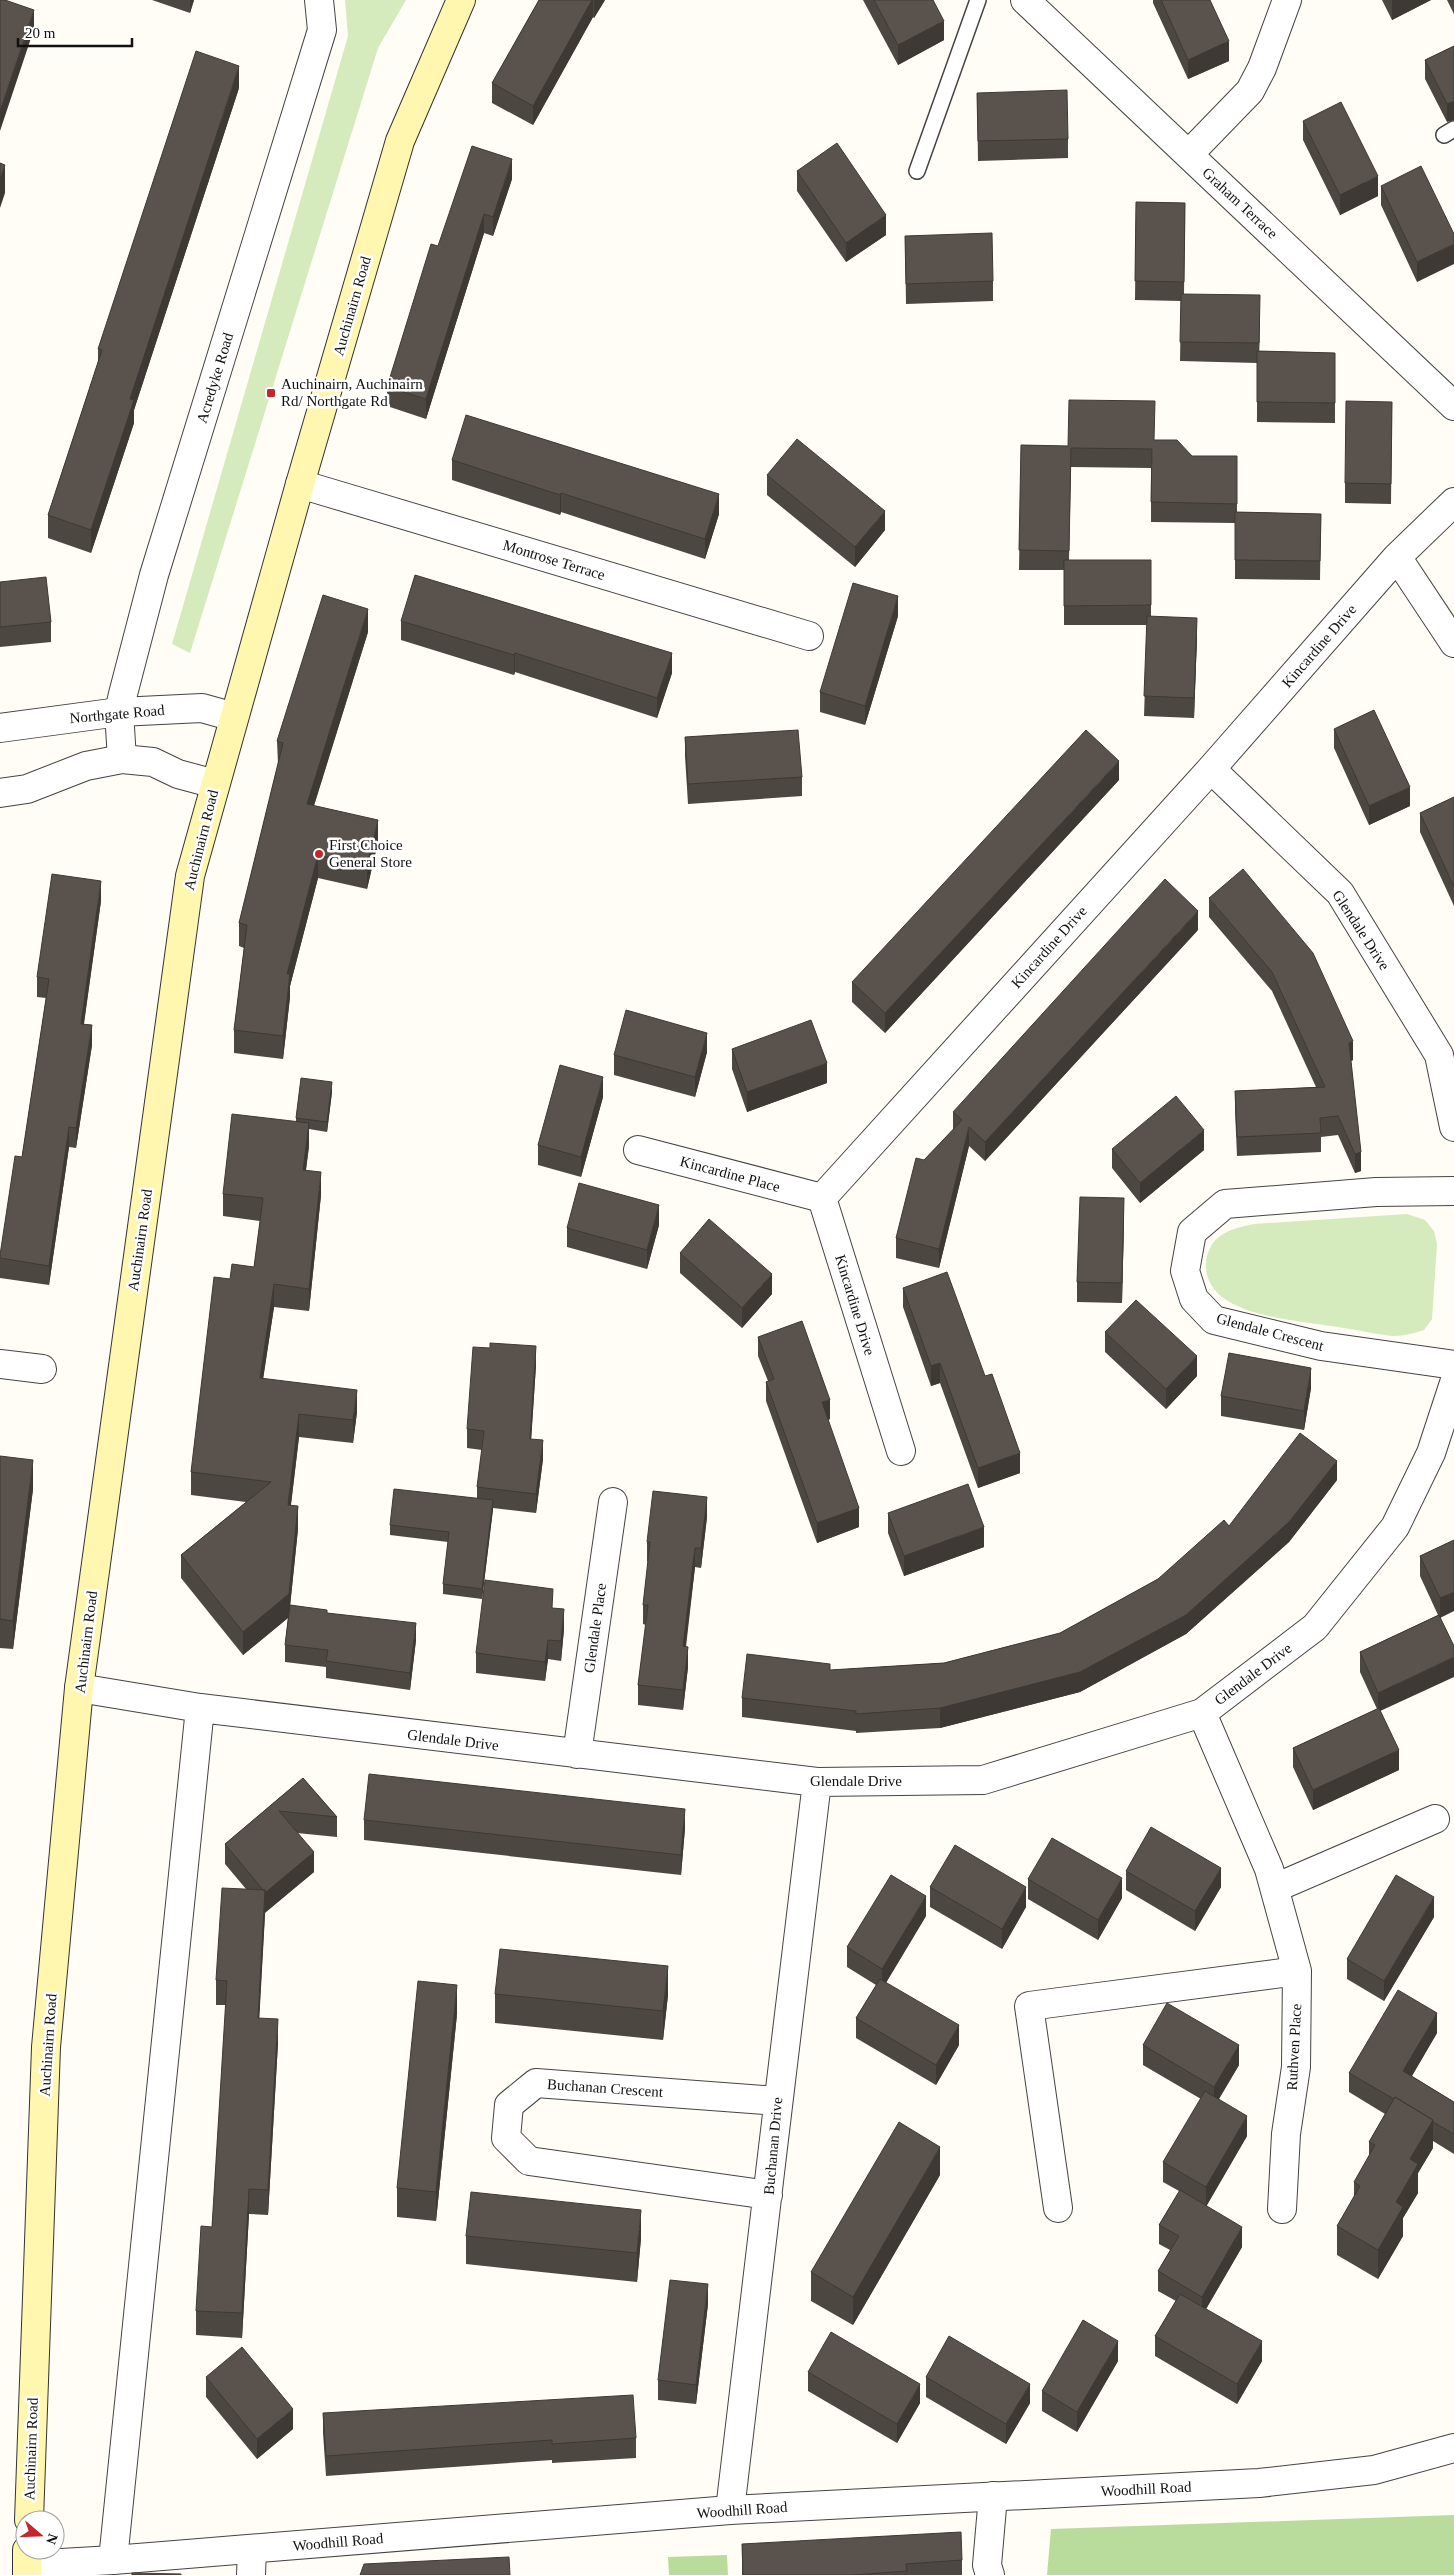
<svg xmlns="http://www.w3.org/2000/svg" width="1454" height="2575" font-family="'Times New Roman',serif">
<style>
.green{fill:#d5ebbd}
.forest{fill:#b9dc9c}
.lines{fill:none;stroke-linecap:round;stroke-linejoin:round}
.service-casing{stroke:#444;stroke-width:18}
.minor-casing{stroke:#444;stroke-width:30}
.tertiary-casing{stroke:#444;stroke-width:30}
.secondary-casing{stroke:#333;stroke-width:30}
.service{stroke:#fff;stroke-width:15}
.minor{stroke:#fff;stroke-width:28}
.tertiary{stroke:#fff;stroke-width:28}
.secondary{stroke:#fff6b0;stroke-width:28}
.wall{fill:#4d4742}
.shaded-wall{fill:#3f3936}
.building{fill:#5a524d;stroke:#3f3936}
.poi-dot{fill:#c4262e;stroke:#fff;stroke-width:2}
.labels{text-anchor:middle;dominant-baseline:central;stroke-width:5;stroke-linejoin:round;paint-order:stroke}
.street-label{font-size:15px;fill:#111;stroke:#fff}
.poi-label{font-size:15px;fill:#111;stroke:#fff;text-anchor:start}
</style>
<rect width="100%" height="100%" fill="#fffdf5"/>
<path class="green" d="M345 0H406L378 48 190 653 172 644 348 36Z
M1407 1214 1425 1220 1434 1231 1437 1244 1432 1319 1424 1330C1414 1333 1404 1336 1394 1336 1378 1335 1360 1330 1344 1328 1310 1322 1250 1319 1222 1297 1209 1287 1202 1270 1208 1253 1215 1232 1235 1228 1254 1224Z"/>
<path class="forest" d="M1454 2515V2575H1047L1051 2529Z
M727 2555 728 2575H669L668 2557Z"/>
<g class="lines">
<defs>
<path id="service" d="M1444 135 1454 129
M917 171 978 0"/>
<path id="minor" d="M1025 0 1454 406
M1189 154 1250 91 1262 68 1287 0
M300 484 809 636
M1397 557 1454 643
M122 759 119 712 123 694 154 575 322 30 319 0
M1211 769 1340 893 1439 1055 1454 1127
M638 1150 822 1198
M1454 1191 1376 1192 1225 1204 1192 1232 1185 1271 1194 1299 1214 1320 1321 1346 1454 1365
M822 1198 1211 769 1397 557 1454 502
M822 1198 901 1451
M0 1364 42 1369
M79 1688 200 1708 817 1782 983 1780 1202 1713 1315 1627 1395 1527 1431 1453 1454 1383
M1202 1713 1269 1869 1297 1971 1296 2067 1286 2134 1282 2209
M577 1754 613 1502
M1275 1888 1435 1819
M768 2195 529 2161 506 2138 509 2105 536 2083 777 2101
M1058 2208 1029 2006 1297 1971
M730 2510C760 2267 786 2025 817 1782
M113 2560 200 1708
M251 2575 252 2549
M990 2575 987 2565 993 2496"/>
<path id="tertiary" d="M0 728 119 712 202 708 234 717
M0 793 27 789 86 766 122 759 153 762 178 774 215 784
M27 2565 113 2560 730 2510 1259 2483 1374 2470 1454 2448"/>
<path id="secondary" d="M29 2520 46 2047 79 1688 190 876 300 484 400 141 461 0
M27 2575V2550"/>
</defs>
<use href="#service" class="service-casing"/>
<use href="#minor" class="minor-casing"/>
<use href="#tertiary" class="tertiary-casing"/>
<use href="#secondary" class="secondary-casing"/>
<use href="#service" class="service"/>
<use href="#minor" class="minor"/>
<use href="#tertiary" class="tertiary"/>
<use href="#secondary" class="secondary"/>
</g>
<path class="wall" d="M152 0H194L190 13Z
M539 0H605L594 18 593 17 533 125 492 103V83Z
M863 0H933L944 40 898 65Z
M1153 0H1210L1229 61 1188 79 1153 3Z
M1382 0H1431L1392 20Z
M1447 0H1454V14Z
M1454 46 1447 122 1425 79V60Z
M239 88 134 410V423L91 553 48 538V515L98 362V349Z
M977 93 1068 139V158L978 161Z
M1303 121 1378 196 1340 215 1303 140Z
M797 171 886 235 846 262 797 191Z
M512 179 493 236 484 233 426 419 387 406V387L438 246Z
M1381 186 1454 234 1417 282 1381 205Z
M1136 202 1185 203 1184 294 1260 314 1259 351 1335 353V423L1257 422V363L1180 361 1181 301 1135 300Z
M905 236 993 281V301L906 304Z
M1392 402 1391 504 1345 503V483Z
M1155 440 1192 456H1237V512L1321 514 1320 580 1235 579V523L1151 522V468L1071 467 1069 560H1151V616L1197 637 1194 718 1144 716 1147 625H1064V570H1019L1021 445 1068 446Z
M452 460 719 514 705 559 561 512 560 515 452 480Z
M767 475 885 530 855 567 767 495Z
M0 582 51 622V642L0 647Z
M898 616 865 725 820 712V692Z
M401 621 672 673 657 718 515 672 514 675 401 640Z
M368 632 314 806 378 842 367 889 318 878 290 986V997L283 1059 234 1053V1030L244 948 239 946V923L278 764 277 741Z
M1334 729 1410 806 1369 825 1334 748Z
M685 737 802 777V796L688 804 685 756Z
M1119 780 885 1033 852 1002V982Z
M1454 797V906L1420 832V813Z
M1209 898 1353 1060 1351 1061 1361 1171 1355 1173 1338 1135 1321 1137V1152L1237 1156 1235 1110V1091L1316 1087 1272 991 1209 917Z
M101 901 84 1024 92 1045 76 1148 69 1147 49 1285 0 1278V1255L22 1157 46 998 37 997V977Z
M1198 930 985 1161 969 1146 939 1268 896 1258V1238L924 1160 953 1130V1112Z
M732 1049 827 1083 747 1112 732 1069Z
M707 1052 695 1097 614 1075V1055Z
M332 1092 327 1132 309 1129V1146L306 1170 321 1195 309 1311 274 1307 263 1378 357 1412 353 1443 299 1437 291 1505 298 1529 290 1605 327 1613 416 1640 410 1690 326 1678V1667L285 1662V1645L288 1618 243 1655 181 1578V1555L246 1502 191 1495V1472L230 1279 254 1267 260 1221 223 1216V1194L296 1122V1118Z
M603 1097 581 1177 538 1165V1145Z
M1112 1149 1204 1150 1140 1203 1112 1168Z
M1124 1218 1122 1303 1077 1302V1282Z
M659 1225 647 1269 567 1247V1228Z
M680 1253 772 1294 742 1328 680 1273Z
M903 1288 985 1376 1020 1473 978 1488 940 1383 931 1386 903 1307Z
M1105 1332 1197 1376 1166 1409 1105 1352Z
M758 1337 830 1419 828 1420 859 1527 817 1543 766 1401V1382L768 1381 758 1356Z
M536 1365 531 1439 543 1459 536 1513 493 1508 482 1599 443 1594V1584L448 1542 390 1535V1525L477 1498V1487L482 1450 467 1448V1429Z
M1311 1388 1304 1430 1221 1416V1396Z
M0 1456 33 1489 13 1649 0 1648Z
M1337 1480 1289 1542 1186 1634 1080 1692 940 1728 856 1733V1731L742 1717V1698L830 1670 944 1663 1060 1633 1158 1579 1229 1526Z
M888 1513 984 1547 904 1576 888 1533Z
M707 1517 701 1568 695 1567 686 1647 688 1667 683 1710 638 1705V1685L646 1625 643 1624V1605L648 1562 647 1561V1542Z
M1454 1540 1441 1618 1380 1711 1399 1770 1313 1810 1293 1767V1748L1377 1709 1360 1672V1652L1438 1615 1420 1576V1556Z
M553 1608 564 1629 561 1661 548 1659 545 1681 476 1673V1653Z
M303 1778 337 1817V1837L297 1833 314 1872 265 1912 259 2018 278 2043 268 2215 249 2214 242 2338 196 2335V2311L212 2227 226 2005H216V1980L246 1889 225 1864V1844Z
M364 1820 685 1828 681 1875 364 1840Z
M1126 1871 1221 1887 1195 1931 1126 1890Z
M1028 1879 1122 1898 1098 1940 1028 1899Z
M930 1887 1026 1907 1002 1949 930 1907Z
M926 1916 886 1983 959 2045 936 2085 856 2038V2018L876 1985 847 1967V1947Z
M1434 1917 1384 2001 1347 1979V1959Z
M495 1994 668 1995 663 2040 495 2023Z
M457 2014 436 2221 397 2217V2188Z
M1437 2033 1412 2076 1454 2102V2154L1433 2141V2148L1418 2173V2193L1403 2218V2236L1378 2279 1337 2255V2226L1354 2197V2182L1369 2156V2142L1385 2114 1349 2092V2073Z
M1143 2045 1239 2065 1219 2099 1247 2136 1206 2206 1242 2247 1206 2309 1262 2361 1237 2404 1155 2356V2336L1176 2301 1158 2291V2271L1170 2250 1159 2244V2225L1179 2191 1163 2182V2162L1201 2099 1143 2065Z
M940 2175 853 2325 811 2301V2272Z
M466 2236 641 2238 637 2282 466 2264Z
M708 2304 696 2404 658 2400V2380Z
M1118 2361 1077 2432 1042 2411V2391Z
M808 2372 920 2403 897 2443 808 2391Z
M206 2377 293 2429 257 2459 206 2397Z
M926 2377 1030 2403 1006 2444 926 2397Z
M323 2413 636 2438V2458L552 2463V2460L326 2476 323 2433Z
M742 2544 962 2560V2575H742Z"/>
<path class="shaded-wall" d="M190 0H194L190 13Z
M592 0H593V17L533 125V106Z
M594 0H605L594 18Z
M1393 0H1431L1392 20V0Z
M34 10V29L0 131V111Z
M944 21V40L898 65V45Z
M1229 41V61L1188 79V60Z
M239 66V88L134 410V423L91 553V530L130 399Z
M1454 101V120L1447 122V104Z
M512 159V179L493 236V217Z
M5 165V193L0 208V179Z
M1378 176V196L1340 215V195Z
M484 214V233L426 419V399Z
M886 215V235L846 262V243Z
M1454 244V264L1417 282V262Z
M1260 295V314L1259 363V343Z
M561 493V512L560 515V495Z
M719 494V514L705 559V539Z
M885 511V530L855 567V547Z
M898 596V616L865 725V706Z
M368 609V632L307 827V804Z
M1197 618V637L1194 718V698Z
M515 653V672L514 675V655Z
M672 653V673L657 718V698Z
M1119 761V780L885 1033V1013Z
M1410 787V806L1369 825V806Z
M378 820V842L367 889V866Z
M318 855V878L290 986V997L283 1059V1036L287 974Z
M101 881V901L81 1043V1024Z
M1198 911V930L985 1161V1142Z
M92 1025V1045L76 1148V1128Z
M707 1033V1052L695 1097V1077Z
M1353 1041V1060L1349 1062V1043Z
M827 1063V1083L747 1112V1092Z
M603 1077V1097L581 1177V1157Z
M332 1082V1092L327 1132V1122Z
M309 1123V1146L303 1192V1170Z
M69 1127V1147L49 1285V1266Z
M969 1127V1146L939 1268V1249Z
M1204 1130V1150L1140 1203V1183Z
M1361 1152V1171L1355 1173V1154Z
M321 1172V1195L309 1311V1289Z
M1124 1198V1218L1122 1303V1283Z
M659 1205V1225L647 1269V1250Z
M772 1274V1294L742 1328V1308Z
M274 1284V1307L260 1400V1378Z
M536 1346V1365L530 1458V1439Z
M1197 1356V1376L1166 1409V1389Z
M940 1363V1383L931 1386V1366Z
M1311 1368V1388L1304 1430V1411Z
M357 1390V1412L353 1443V1420Z
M830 1400V1419L822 1422V1402Z
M299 1414V1437L288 1528V1505Z
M543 1440V1459L536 1513V1494Z
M1020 1453V1473L978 1488V1468Z
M33 1460V1489L13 1649V1621Z
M1337 1461V1480L1289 1542 1186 1634 1080 1692 940 1728V1708L1080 1672Z
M707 1497V1517L701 1568V1548Z
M493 1500V1510L482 1599V1589Z
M298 1506V1529L289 1617 243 1655V1632Z
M859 1508V1527L817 1543V1523Z
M984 1527V1547L904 1576V1556Z
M695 1548V1567L683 1666V1646Z
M1454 1592V1611L1440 1618V1598Z
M564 1609V1629L561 1661V1641Z
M416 1623V1640L410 1690V1673Z
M548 1640V1659L545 1681V1662Z
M688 1647V1667L683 1710V1690Z
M1454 1657V1677L1378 1712V1693Z
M1399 1750V1770L1313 1810V1790Z
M685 1809V1828L681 1875V1855Z
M314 1852V1872L265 1913V1893Z
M1221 1868V1887L1195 1931V1911Z
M1122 1878V1898L1098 1940V1920Z
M1026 1887V1907L1002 1949V1929Z
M265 1890V1915L258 2042V2018Z
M926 1896V1916L882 1989V1969Z
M1434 1897V1917L1384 2001V1981Z
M668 1966V1995L663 2040V2011Z
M457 1985V2014L436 2221V2192Z
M1437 2013V2033L1403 2091V2071Z
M278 2019V2043L268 2215V2190Z
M959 2025V2045L936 2085V2065Z
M1239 2045V2065L1214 2107V2087Z
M1247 2116V2136L1206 2207V2187Z
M1433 2120V2148L1418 2173V2193L1403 2218V2236L1378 2279V2250L1396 2202 1410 2159Z
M940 2147V2175L853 2325V2297Z
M249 2189V2214L242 2338V2313Z
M641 2210V2238L637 2282V2253Z
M1242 2227V2247L1202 2316V2297Z
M708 2284V2304L696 2404V2385Z
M1118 2341V2361L1077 2432V2412Z
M1262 2341V2361L1237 2404V2384Z
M920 2384V2403L897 2443V2424Z
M1030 2384V2403L1006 2444V2424Z
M293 2409V2429L257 2459V2439Z"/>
<path class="building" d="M0 0H5L34 10 0 111Z
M539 0H592L533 106 492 83Z
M874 0H933L944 21 898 45Z
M1161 0H1210L1229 41 1188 60Z
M1454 46V101L1447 104 1425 60Z
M196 51 239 66 130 399 134 400 91 530 48 515 102 350 98 349Z
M1067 90 1068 139 978 141 977 93Z
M1341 102 1378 176 1340 195 1303 121Z
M837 143 886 215 846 243 797 171Z
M472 146 512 159 493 217 484 214 426 399 387 387 431 244 438 246Z
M0 163 5 165 0 179Z
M1421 166 1454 234V244L1417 262 1381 186Z
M1136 202 1185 203 1184 282 1135 281Z
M992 233 993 281 906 284 905 236Z
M1181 294 1260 295 1259 343 1180 342Z
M1257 351 1335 353V403L1257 402Z
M1069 400 1155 401 1154 440H1177L1192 456H1237V504L1151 502 1152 449 1071 448 1069 551 1019 550 1021 445 1068 446Z
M1346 401 1392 402 1391 484 1345 483Z
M466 415 719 494 705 539 561 493 560 495 452 460Z
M797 439 885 511 855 547 767 475Z
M1235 512 1321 514 1320 561 1235 560Z
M1064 560H1151V605L1064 606Z
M415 575 672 653 657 698 515 653 514 655 401 621Z
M46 577 51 622 0 627V582Z
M853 583 898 596 865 706 820 692Z
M323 595 368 609 307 804 378 820 367 866 318 855 287 974H290L283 1036 234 1030 247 925 239 923 283 743 277 741Z
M1147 616 1197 618 1194 698 1144 696Z
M1374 710 1410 787 1369 806 1334 729Z
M798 730 802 777 688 784 685 737Z
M1086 730 1119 761 885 1013 852 982Z
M1454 797V887L1420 813Z
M1243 869 1313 953 1353 1041 1349 1043 1361 1152 1355 1154 1338 1116 1320 1118 1321 1133 1237 1137 1235 1091 1325 1087 1272 972 1209 898Z
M52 874 101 881 81 1024 92 1025 76 1128 69 1127 49 1266 0 1258V1255L15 1156 22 1157 49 979 37 977Z
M1165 879 1198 911 985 1142 969 1127 939 1249 896 1238 916 1158 924 1160 962 1120 953 1112Z
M626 1010 707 1033 695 1077 614 1055Z
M811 1020 827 1063 747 1092 732 1049Z
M560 1065 603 1077 581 1157 538 1145Z
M301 1078 332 1082 327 1122 296 1118Z
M1176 1096 1204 1130 1140 1183 1112 1149Z
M232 1114 309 1123 303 1170 321 1172 309 1289 274 1284 260 1378 357 1390 353 1420 299 1414 288 1505 298 1506 289 1594 243 1632 181 1555 271 1482 191 1472 214 1277 230 1279 232 1264 254 1267 263 1198 223 1194Z
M579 1183 659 1205 647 1250 567 1228Z
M1080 1197 1124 1198 1122 1283 1077 1282Z
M709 1219 772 1274 742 1308 680 1253Z
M947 1272 985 1376 992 1374 1020 1453 978 1468 940 1363 931 1366 903 1288Z
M1136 1300 1197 1356 1166 1389 1105 1332Z
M802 1321 830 1400 822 1402 859 1508 817 1523 766 1382 774 1379 758 1337Z
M490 1343 536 1346 530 1439 543 1440 536 1494 477 1487 484 1431 467 1429 473 1347 490 1348Z
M1229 1353 1311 1368 1304 1411 1221 1396Z
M1300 1433 1337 1461 1289 1522 1186 1615 1080 1672 940 1708 856 1714V1711L742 1698 747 1654 830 1664V1670L944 1663 1060 1633 1158 1579 1224 1520 1229 1526Z
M0 1456 33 1460 13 1621 0 1619Z
M968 1484 984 1527 904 1556 888 1513Z
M394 1489 493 1500 482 1589 443 1584 449 1532 390 1525Z
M653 1491 707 1497 701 1548H695L683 1646 688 1647 683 1690 638 1685 648 1605H643L650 1542H647Z
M1454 1540V1592L1440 1598 1420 1556Z
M485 1580 553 1589 552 1608 564 1609 561 1641 548 1640 545 1662 476 1653Z
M290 1605 327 1610V1613L416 1623 410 1673 326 1661 328 1650 285 1645Z
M1439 1615 1454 1646V1657L1378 1693 1360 1652Z
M1379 1708 1399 1750 1313 1790 1293 1748Z
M369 1774 685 1809 681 1855 364 1820Z
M303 1778 337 1817 279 1811 314 1852 265 1893V1890H263L225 1844Z
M1151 1827 1221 1868 1195 1911 1126 1871Z
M1052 1838 1122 1878 1098 1920 1028 1879Z
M955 1845 1026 1887 1002 1929 930 1887Z
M891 1875 926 1896 882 1969 847 1947Z
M1396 1875 1434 1897 1384 1981 1347 1959Z
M222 1888 265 1890 258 2018 278 2019 268 2190 249 2189 242 2313 196 2311 201 2226 212 2227 227 1981 216 1980Z
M500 1949 668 1966 663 2011 495 1994Z
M880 1979 959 2025 936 2065 856 2018Z
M418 1981 457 1985 436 2192 397 2188Z
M1398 1990 1437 2013 1403 2071 1454 2102V2134L1433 2122V2120L1395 2097 1394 2099 1349 2073Z
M1167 2003 1239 2045 1214 2087 1143 2045Z
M1205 2091 1247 2116 1206 2187 1163 2162Z
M1395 2097 1433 2120 1410 2159 1418 2164 1396 2202 1403 2207 1378 2250 1337 2226 1360 2186 1354 2182 1375 2145 1369 2142Z
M899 2122 940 2147 853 2297 811 2272Z
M1180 2190 1242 2227 1202 2297 1158 2271 1179 2236 1159 2225Z
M471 2192 641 2210 637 2253 466 2236Z
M670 2280 708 2284 696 2385 658 2380Z
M1180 2294 1262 2341 1237 2384 1155 2336Z
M1083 2320 1118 2341 1077 2412 1042 2391Z
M831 2332 920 2384 897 2424 808 2372Z
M949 2336 1030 2384 1006 2424 926 2377Z
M242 2347 293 2409 257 2439 206 2377Z
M633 2395 636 2438 552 2444V2440L326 2456 323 2413Z
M961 2532 962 2560 906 2564 907 2571 854 2575H743L742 2544Z
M509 2557 510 2575H360L364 2564Z
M132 2573 181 2574V2575H132Z"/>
<g class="poi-dot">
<rect x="266" y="388" width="10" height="10" rx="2.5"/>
<circle cx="319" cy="854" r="5"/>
</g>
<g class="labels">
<g class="street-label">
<text transform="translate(1240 203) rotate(43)">Graham Terrace</text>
<text transform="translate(352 306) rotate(-74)">Auchinairn Road</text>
<text transform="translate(215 378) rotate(-73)">Acredyke Road</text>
<text transform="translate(554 560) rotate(17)">Montrose Terrace</text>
<text transform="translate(1319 646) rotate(-49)">Kincardine Drive</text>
<text transform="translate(117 714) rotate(-5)">Northgate Road</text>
<text transform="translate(201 840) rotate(-76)">Auchinairn Road</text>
<text transform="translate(1361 930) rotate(57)">Glendale Drive</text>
<text transform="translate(1049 947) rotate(-48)">Kincardine Drive</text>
<text transform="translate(730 1174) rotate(15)">Kincardine Place</text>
<text transform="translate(140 1240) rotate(-82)">Auchinairn Road</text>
<text transform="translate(855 1305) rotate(73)">Kincardine Drive</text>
<text transform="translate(1270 1332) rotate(15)">Glendale Crescent</text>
<text transform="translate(595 1628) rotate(-82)">Glendale Place</text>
<text transform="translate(86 1642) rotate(-83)">Auchinairn Road</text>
<text transform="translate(1253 1674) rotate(-37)">Glendale Drive</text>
<text transform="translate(453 1740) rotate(7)">Glendale Drive</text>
<text x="856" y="1781">Glendale Drive</text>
<text transform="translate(48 2045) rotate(-86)">Auchinairn Road</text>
<text transform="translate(1294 2047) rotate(-87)">Ruthven Place</text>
<text transform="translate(605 2088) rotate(4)">Buchanan Crescent</text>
<text transform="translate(773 2146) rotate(-85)">Buchanan Drive</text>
<text transform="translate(31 2449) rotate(-88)">Auchinairn Road</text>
<text transform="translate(1146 2489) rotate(-3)">Woodhill Road</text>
<text transform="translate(742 2510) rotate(-4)">Woodhill Road</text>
<text transform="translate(338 2542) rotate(-5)">Woodhill Road</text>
</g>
<g class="poi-label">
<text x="281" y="384">Auchinairn, Auchinairn<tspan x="281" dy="17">Rd/ Northgate Rd</tspan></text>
<text x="329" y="845">First Choice<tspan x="329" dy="17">General Store</tspan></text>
</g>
</g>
<g transform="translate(40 2535) rotate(109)"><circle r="24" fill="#ffffff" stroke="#a0a0a0"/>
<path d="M0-4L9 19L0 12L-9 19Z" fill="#c4262e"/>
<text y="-8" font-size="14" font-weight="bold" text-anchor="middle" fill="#111111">N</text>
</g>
<path d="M18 38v8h114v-8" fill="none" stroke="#111111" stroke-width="2.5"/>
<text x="25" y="38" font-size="15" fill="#111111" stroke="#ffffff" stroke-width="4" paint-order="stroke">20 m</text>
</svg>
